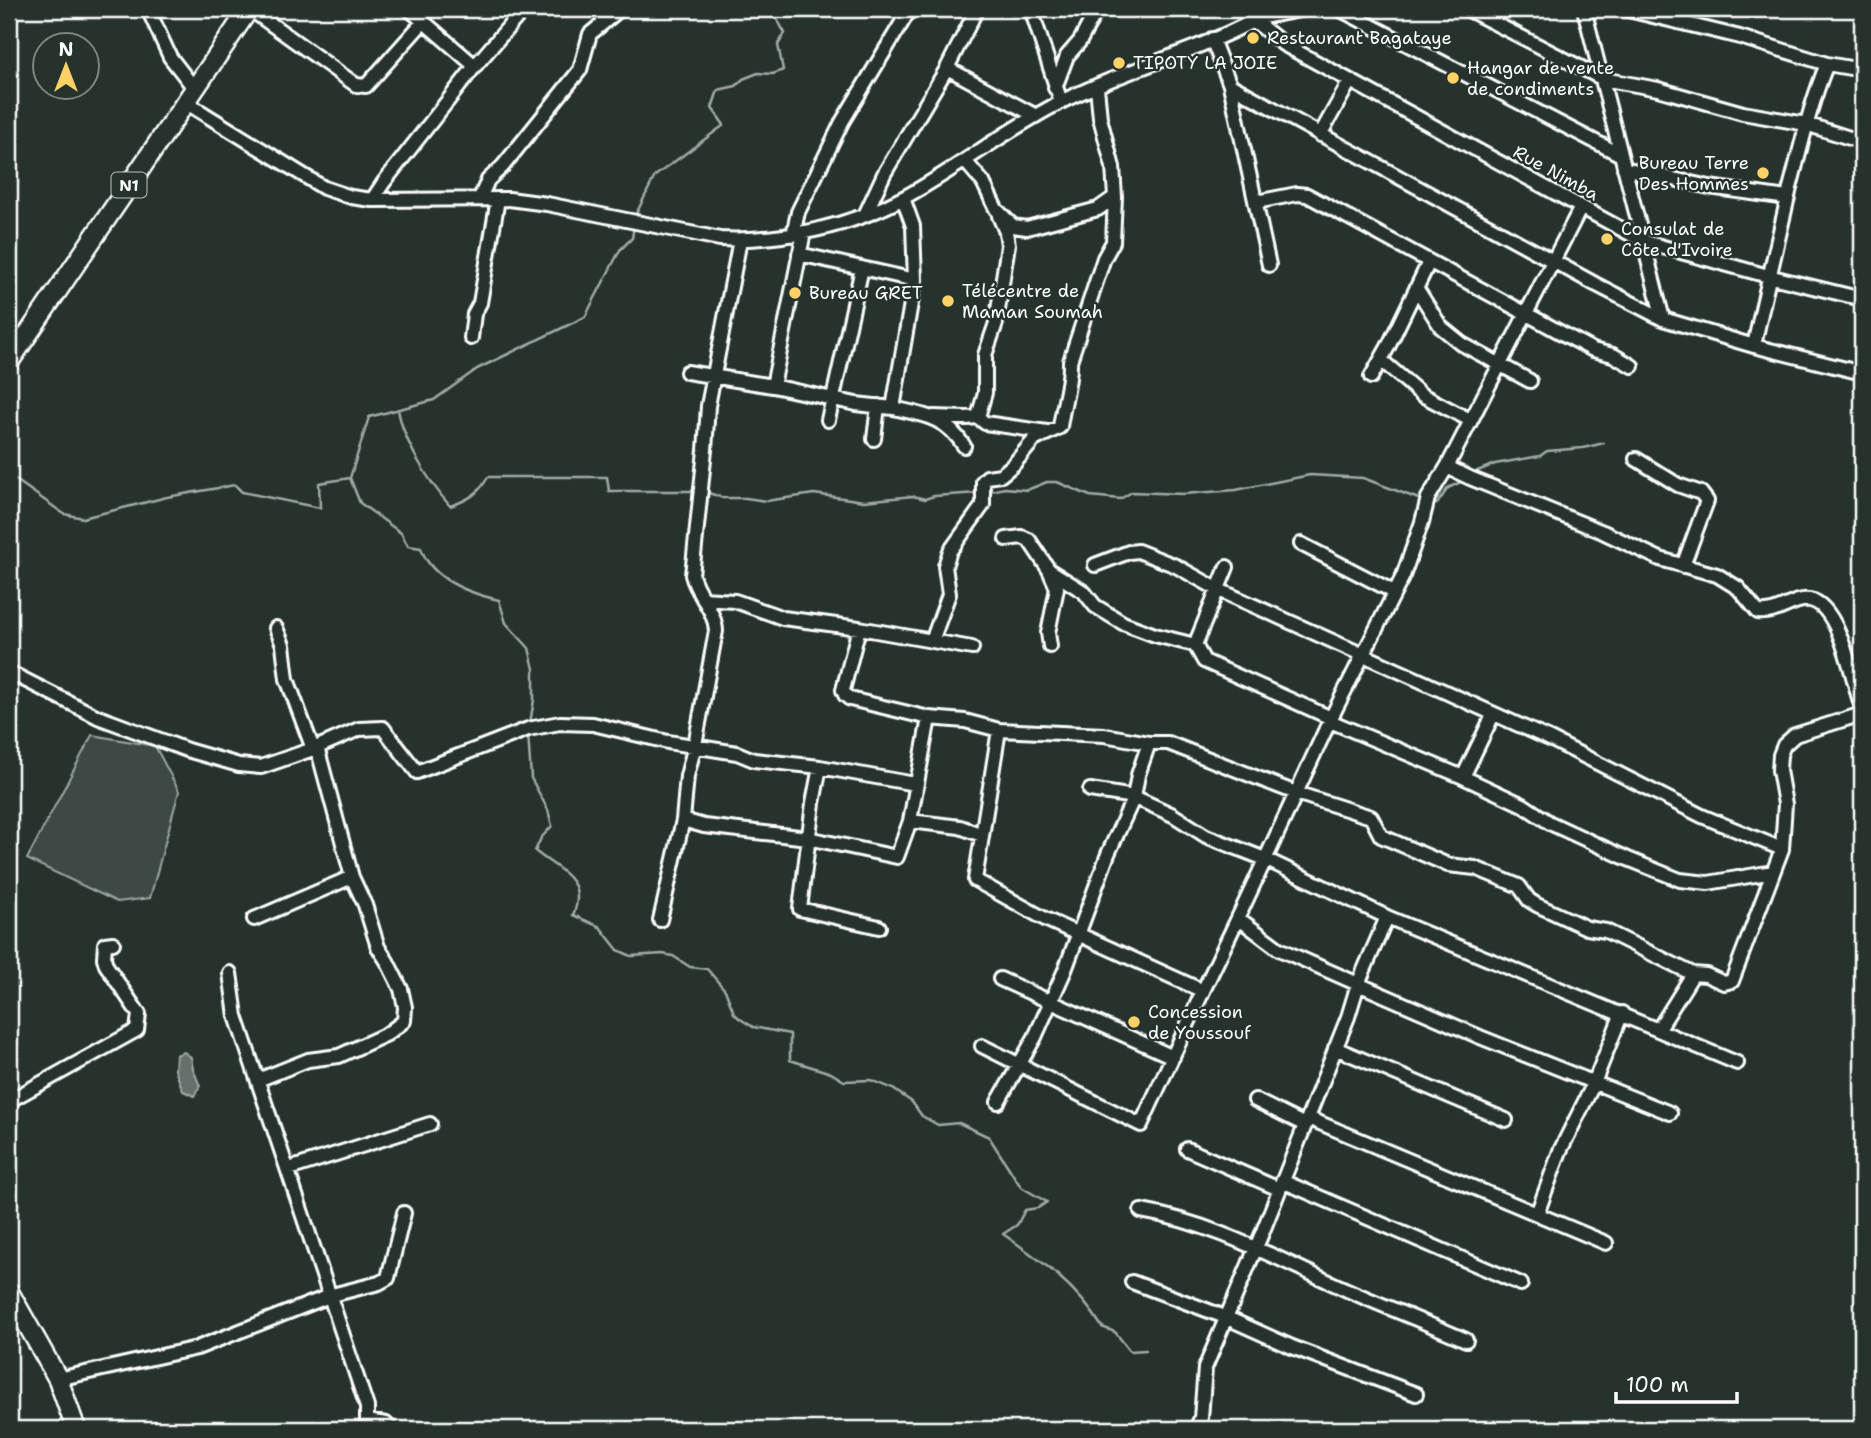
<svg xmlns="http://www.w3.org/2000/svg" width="1871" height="1438" font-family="'Shantell Sans',sans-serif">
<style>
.green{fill:#3e4944;stroke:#9ea4a2;stroke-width:2}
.water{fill:#67706c;stroke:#a4a9a7;stroke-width:2}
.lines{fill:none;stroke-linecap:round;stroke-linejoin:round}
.stream{stroke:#a4a9a7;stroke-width:2.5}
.minor-casing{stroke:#fff;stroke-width:18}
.highway-casing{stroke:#fff;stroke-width:23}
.minor{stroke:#26332d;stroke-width:12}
.highway{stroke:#26332d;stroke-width:18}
.poi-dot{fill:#ffd166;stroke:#26332d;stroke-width:2.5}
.labels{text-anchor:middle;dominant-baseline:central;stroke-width:5;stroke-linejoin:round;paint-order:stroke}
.shield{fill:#26332d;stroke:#bec2c0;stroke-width:2}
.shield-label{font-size:16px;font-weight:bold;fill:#fff}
.poi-label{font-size:18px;fill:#fff;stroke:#26332d;text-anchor:start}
.street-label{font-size:18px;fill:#fff;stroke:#26332d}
</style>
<rect width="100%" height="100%" fill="#26332d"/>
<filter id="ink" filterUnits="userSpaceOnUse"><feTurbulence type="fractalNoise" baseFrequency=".0143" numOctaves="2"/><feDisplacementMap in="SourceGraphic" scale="14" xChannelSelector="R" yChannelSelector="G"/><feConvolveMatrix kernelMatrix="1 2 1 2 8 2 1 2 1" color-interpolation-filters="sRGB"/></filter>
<g filter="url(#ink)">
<path class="green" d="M92 735 155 746 179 791 150 898 117 902 27 859Z"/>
<path class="water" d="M184 1052 191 1057 193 1069 200 1086 194 1096 183 1091 175 1070 176 1055Z"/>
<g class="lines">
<path class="stream" d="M635 216 655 176 724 125 712 108 718 90 736 86 743 79 758 73 773 74 783 70 778 45 785 33 775 16 777 9
M398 409C403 441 429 482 450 506 468 500 479 494 488 477H607L609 491H696
M1470 474 1495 464 1540 456 1547 451 1583 448 1604 443
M9 475 64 514 83 518 167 497 235 485 242 492 320 508 319 483 350 478 369 417 434 400 477 369 585 317 620 250 632 238 634 226
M350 478 360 503 401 533 408 546 421 548C431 579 468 593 499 600L506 623 529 648 534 669V700L530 723
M706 492 723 498H746L766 501 814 494 864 501 913 496 925 499 934 496 979 493
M986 492 1005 488 1027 490 1047 482H1057L1090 496 1120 499 1132 492 1183 494 1236 490 1310 475 1363 478 1424 501
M1431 503 1437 504 1448 488 1463 481
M528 733 531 778 548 810 552 826 541 838 535 851C559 871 588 879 573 915L600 927 618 950 631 956 663 954 673 956 690 967 707 969 725 990 734 1013 739 1018 753 1027 790 1034V1060L831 1073 844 1081 871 1080 893 1089 912 1102 922 1116 938 1125 959 1123 989 1137 1021 1187 1047 1202 1038 1208 1025 1210 1017 1225 1003 1234C1042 1261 1077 1286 1102 1327L1115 1332 1130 1351 1146 1350"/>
<defs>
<path id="minor" d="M148 9 170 57 194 88
M250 9 356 85 366 86 424 21
M409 9 475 66
M1031 9 1061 102
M1339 9 1621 155
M1467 9 1603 79 1658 89 1743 113 1806 124 1862 142
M1584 9 1663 319
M1624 9 1740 37 1827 64
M1251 17 1252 23H1257L1283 44 1645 242 1768 276 1862 299
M1258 18 1305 9
M1212 39 1230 85 1269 265
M947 68 1036 116
M1230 85 1595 284 1663 319 1754 346 1862 373
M1055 88 1067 56 1080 41 1097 9
M185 102 324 188 351 197 372 200 509 199 547 204 720 239C780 242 852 226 905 197 958 168 1006 130 1059 103 1121 71 1190 54 1251 22
M1320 135 1350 81
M965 161 983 182 996 209 1013 226 1027 228 1098 209 1115 197 1113 167 1100 118 1097 87
M1624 168 1709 187 1788 198
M480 198 488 180 503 166 580 70 590 34 620 9
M372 200 384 182 475 66 524 9
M1256 202 1297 194 1307 195 1593 350 1613 355 1632 366
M865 215 884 174 947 68 977 9
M793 235 798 212 842 122 910 9
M799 254 915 280
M1417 289 1441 327 1462 344 1530 381
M471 338 474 314 480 303 498 199
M1754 346C1765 293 1778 241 1790 188 1801 147 1810 104 1827 64L1862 70
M1381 360 1422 395 1470 420
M687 372 773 386 856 404 893 408 915 280 913 226 903 198
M1371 377 1388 347 1429 262
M773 386 804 232
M893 408C924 415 946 417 964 446
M933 417 966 418 978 417 985 393V355L996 323 1008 245 1006 232 999 216
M978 417 985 423 1047 432
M828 420 862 268
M874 439 878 406
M1636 459 1678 485 1701 493 1707 501 1683 566
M1447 467 1470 478 1603 532 1660 559 1717 575 1738 588 1758 612C1777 615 1794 597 1810 600 1840 605 1853 683 1862 708
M1006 539 1022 537 1029 540 1049 570 1057 588 1048 633 1050 646
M1301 544 1394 592
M1095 565 1129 552 1138 551 1176 566 1219 590 1552 740 1702 816 1782 849
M1227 567 1195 645 1204 661 1331 718
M1049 570 1084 592 1095 606 1123 623 1155 635 1195 645
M703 599 735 601 783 618 859 628 972 648
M276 628 283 645 287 679 313 749
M859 628 843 690 845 695 850 699 929 718
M932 641 949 594 945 566 950 551 983 505V481L987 477 1001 475 1013 465 1034 440 1060 427C1063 404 1071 383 1070 361L1104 258 1113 242 1115 197
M9 672 98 717 187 750 239 765 261 767 313 749 359 729 383 728 417 772 528 729 560 723 593 724 668 742 737 753 754 760 820 767 915 784
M1330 721 1463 777 1493 715
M999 730 975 880 1045 919 1203 991 1238 918
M1149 743H1168L1296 793 1371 817 1381 836 1448 865 1475 868 1519 886 1529 900 1537 905 1587 928 1606 931 1693 974
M820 767 813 803 800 909 879 927
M1463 777 1523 805 1550 823 1628 859 1680 880 1708 883 1773 872
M1090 790 1134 797 1173 815 1206 836 1265 859 1387 917 1737 1063
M683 820 704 826 808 838 897 857 910 821 929 718 965 721 999 730 1104 735 1149 743 1138 775 1134 797 1108 854 1065 970 1035 1037 998 1102
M910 821 960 827 982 835
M1387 917 1358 984 1480 1037 1670 1113
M254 919 352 877
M660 920 683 820 687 776 695 745 716 631C715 609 697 596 692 575L705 450 708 406 740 240
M230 973 236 1016 367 1407V1421L386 1424 391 1429
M1000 979 1173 1057
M1658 1030 1693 974 1706 975 1724 983 1732 981 1782 849 1785 804 1779 770 1780 755 1784 745 1795 735 1862 714
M982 1046 1141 1125 1203 991
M1335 1048 1506 1120
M258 1080 308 1060 339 1056 387 1034 404 1021 405 1007 401 989 387 961 378 947 365 905 352 877 317 747
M1255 1100 1305 1125
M9 1101 137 1030 139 1014 106 965 104 958 105 944 113 943
M1308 1118 1606 1243
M1187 1149 1279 1189
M289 1169 430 1124
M1282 1181 1521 1284
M1141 1211C1214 1223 1279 1260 1347 1290 1386 1307 1427 1323 1466 1340
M1537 1214 1560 1151 1594 1083 1622 1013
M1132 1282 1225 1317 1292 1347 1416 1394
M58 1379 197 1348 332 1295 379 1283 388 1278 404 1213
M1196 1429 1201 1418 1205 1368 1263 1231 1348 1017 1358 984 1279 949 1238 918 1331 718 1403 576 1422 522 1428 498 1447 467 1581 207"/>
<path id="highway" d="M9 362 249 9
M9 1292 58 1379 76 1429"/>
</defs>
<use href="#minor" class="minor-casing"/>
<use href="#highway" class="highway-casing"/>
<use href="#minor" class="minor"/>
<use href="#highway" class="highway"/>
</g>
</g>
<g class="poi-dot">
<circle cx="1253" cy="38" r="7"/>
<circle cx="1119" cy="63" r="7"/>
<circle cx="1453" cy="78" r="7"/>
<circle cx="1763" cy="173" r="7"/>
<circle cx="1607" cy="239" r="7"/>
<circle cx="795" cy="293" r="7"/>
<circle cx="948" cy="301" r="7"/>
<circle cx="1134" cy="1022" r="7"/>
</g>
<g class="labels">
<rect class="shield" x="111.5" y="172.5" width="35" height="25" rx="5"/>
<g class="shield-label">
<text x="129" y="185">N1</text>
</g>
<g class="poi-label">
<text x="1267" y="38">Restaurant Bagataye</text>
<text x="1133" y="63">TIPOTY LA JOIE</text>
<text x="1467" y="68">Hangar de vente<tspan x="1467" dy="21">de condiments</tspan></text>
<text x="1749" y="163" text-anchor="end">Bureau Terre<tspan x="1749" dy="21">Des Hommes</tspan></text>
<text x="1621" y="229">Consulat de<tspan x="1621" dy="21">Côte d'Ivoire</tspan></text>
<text x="962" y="291">Télécentre de<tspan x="962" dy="21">Maman Soumah</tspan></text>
<text x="809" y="293">Bureau GRET</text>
<text x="1148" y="1012">Concession<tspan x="1148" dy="21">de Youssouf</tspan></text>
</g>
<g class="street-label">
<text transform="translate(1556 173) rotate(29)">Rue Nimba</text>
</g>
</g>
<rect width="1871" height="1438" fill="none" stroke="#26332d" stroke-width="35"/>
<rect x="18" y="18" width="1836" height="1403" fill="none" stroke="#fff" stroke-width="2.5" filter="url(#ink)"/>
<g transform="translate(66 66)"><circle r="33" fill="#26332d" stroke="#7d8581" stroke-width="2"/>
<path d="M0-5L12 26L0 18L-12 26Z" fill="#ffd166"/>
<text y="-10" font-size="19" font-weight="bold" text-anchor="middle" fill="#ffffff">N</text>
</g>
<path d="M1616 1392v10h121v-10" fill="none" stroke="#ffffff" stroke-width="3.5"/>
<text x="1626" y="1392" font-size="21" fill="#ffffff" stroke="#26332d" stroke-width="5" paint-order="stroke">100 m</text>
</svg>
